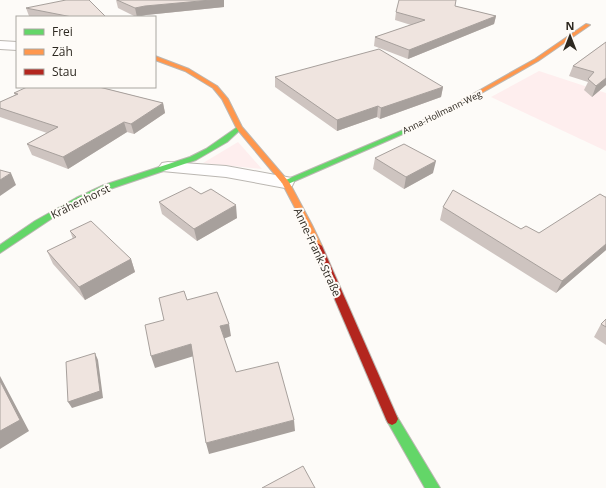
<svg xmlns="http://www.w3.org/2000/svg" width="606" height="488" font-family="'Open Sans',sans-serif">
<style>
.green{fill:#feeeee}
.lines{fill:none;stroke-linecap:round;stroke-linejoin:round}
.street-casing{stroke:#bbb7b2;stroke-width:2}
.fast-casing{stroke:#bbb7b2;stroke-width:2}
.slow-casing{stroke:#bbb7b2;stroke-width:2}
.jam-casing{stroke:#bbb7b2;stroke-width:2}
.street{fill:#fffefe;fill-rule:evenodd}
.fast{fill:#63d668;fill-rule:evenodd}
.slow{fill:#ff974d;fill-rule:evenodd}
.jam{fill:#b3261e;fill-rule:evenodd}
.wall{fill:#cec4c0}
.shaded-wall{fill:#a7a09c}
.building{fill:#efe4df;stroke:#a7a09c}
.labels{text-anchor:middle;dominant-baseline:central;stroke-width:4;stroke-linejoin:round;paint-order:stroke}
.far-street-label{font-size:9px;fill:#2d2820;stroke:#fefbf7}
.street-label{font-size:11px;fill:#2d2820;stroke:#fefbf7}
</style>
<rect width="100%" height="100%" fill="#fdfbf8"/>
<path class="green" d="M539 71 606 93V151L491 97Z
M238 142 262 169 203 163Z"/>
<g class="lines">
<defs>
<path id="street" d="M0 41 17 42V50L0 49Z
M168 162 226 166 292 178 294 182 292 186 285 188 226 177 162 171 159 167 162 163Z"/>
<path id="fast" d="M446 109 449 111 448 112 412 130 288 184H285L281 182 408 128Z
M239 126 241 127V129L227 142 196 160 110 189 81 201 54 217 0 253V245L35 221 76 198 104 185 190 157 206 149Z
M392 413 396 415 440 488H425L386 419 388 415Z"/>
<path id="slow" d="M586 24 590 25 538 61 448 112 443 111 535 59Z
M155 56 189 69 217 86 228 99 242 127 289 182 312 225 322 246 320 248H314L304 225 282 183 237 129 222 99 213 88 185 71 155 60Z"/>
<path id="jam" d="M317 243 322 246 398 419 396 423 392 425 388 423 386 419 312 246Z"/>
</defs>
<use href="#street" class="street-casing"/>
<use href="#fast" class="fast-casing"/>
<use href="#slow" class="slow-casing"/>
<use href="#jam" class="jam-casing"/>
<use href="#street" class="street"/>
<use href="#fast" class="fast"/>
<use href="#slow" class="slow"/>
<use href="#jam" class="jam"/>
</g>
<path class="wall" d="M116 0H224V7L146 15 136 17 118 8Z
M455 6 496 16 494 24 408 59 374 46 375 37 411 25 395 20 396 12Z
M26 8 106 17H31L29 16Z
M606 42V85L592 97 584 90 588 82 569 76 573 66Z
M275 77 443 87 441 97 380 119 377 117 337 131 275 87Z
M104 88 163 103 165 113 134 134 127 132 68 169 32 155 27 144 47 133 0 117V102L15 95 14 93Z
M375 158 433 173 404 189 373 169Z
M201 194 237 218 197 241 162 214 159 202Z
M605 197H606V250L556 293 440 220 443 207 521 229 539 233Z
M70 231 131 259 135 272 85 300 53 264 47 251 73 239Z
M606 319V345L594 337 601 324Z"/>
<path class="shaded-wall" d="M211 0H224V7L146 15 137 17 135 8 145 6Z
M496 16 494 24 408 59 409 50Z
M606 78V85L592 97 596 86Z
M443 87 441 97 380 119 381 108Z
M163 103 165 113 134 134 131 124Z
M378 106 377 117 337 131V120Z
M124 122 127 132 68 169 63 157Z
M436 161 433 173 404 189 406 177Z
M11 173 16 185 0 196V180Z
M236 205 237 218 197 241 194 229Z
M606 244V250L556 293 562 281Z
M131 259 135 272 85 300 79 287Z
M229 324 231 336 223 339 220 326Z
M191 344 194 356 155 368 151 356Z
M95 353 98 360 103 398 72 408 68 402Z
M0 376 29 431 0 449Z
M294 420 295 431 209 454 206 443Z"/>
<path class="building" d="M66 0H89L106 17H72L26 8Z
M117 0H211L145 6 135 8Z
M399 0H456L455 6 496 16 409 50 375 37 425 20 396 12Z
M606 42V78L596 86 588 79 594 72 573 66Z
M379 49 443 87 381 108 378 106 337 120 275 77Z
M27 87H99L163 103 131 124 124 122 63 157 27 144 58 127 0 108V102L18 94 14 93Z
M404 144 436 161 406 177 375 158Z
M0 170 11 173 0 180Z
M190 187 201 194 211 189 236 205 194 229 159 202Z
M453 190 521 229 526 226 539 233 600 194 605 197H606V244L562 281 443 207Z
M91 221 131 259 79 287 47 251 76 237 70 231Z
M184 291 187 300 217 292 229 324 220 326 236 372 278 362 294 420 206 443 191 344 151 356 145 325 164 320 159 298Z
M606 319V327L601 324Z
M95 353 100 391 68 402 66 362Z
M0 381 20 420 0 431Z
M303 466 315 488H262Z"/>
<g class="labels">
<g class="far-street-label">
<text transform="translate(442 112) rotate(-26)">Anna-Hollmann-Weg</text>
</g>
<g class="street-label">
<text transform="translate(80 201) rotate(-26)">Krähenhorst</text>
<text transform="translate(318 252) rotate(65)">Anne-Frank-Straße</text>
</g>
</g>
<rect x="16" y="16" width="140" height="72" fill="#fefbf7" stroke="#aaa7a1"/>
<rect x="24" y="29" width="20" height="6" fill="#63d668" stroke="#aaa7a1"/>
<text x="52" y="36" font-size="12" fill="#2d2820">Frei</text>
<rect x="24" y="49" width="20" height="6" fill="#ff974d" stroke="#aaa7a1"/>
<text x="52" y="56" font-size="12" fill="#2d2820">Zäh</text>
<rect x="24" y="69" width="20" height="6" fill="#b3261e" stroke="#aaa7a1"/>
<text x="52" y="76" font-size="12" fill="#2d2820">Stau</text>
<g transform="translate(570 36)" stroke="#fefbf7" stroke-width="3" paint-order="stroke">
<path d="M0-3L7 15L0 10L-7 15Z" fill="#2d2820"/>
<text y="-6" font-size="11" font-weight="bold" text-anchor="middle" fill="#2d2820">N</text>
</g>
</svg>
